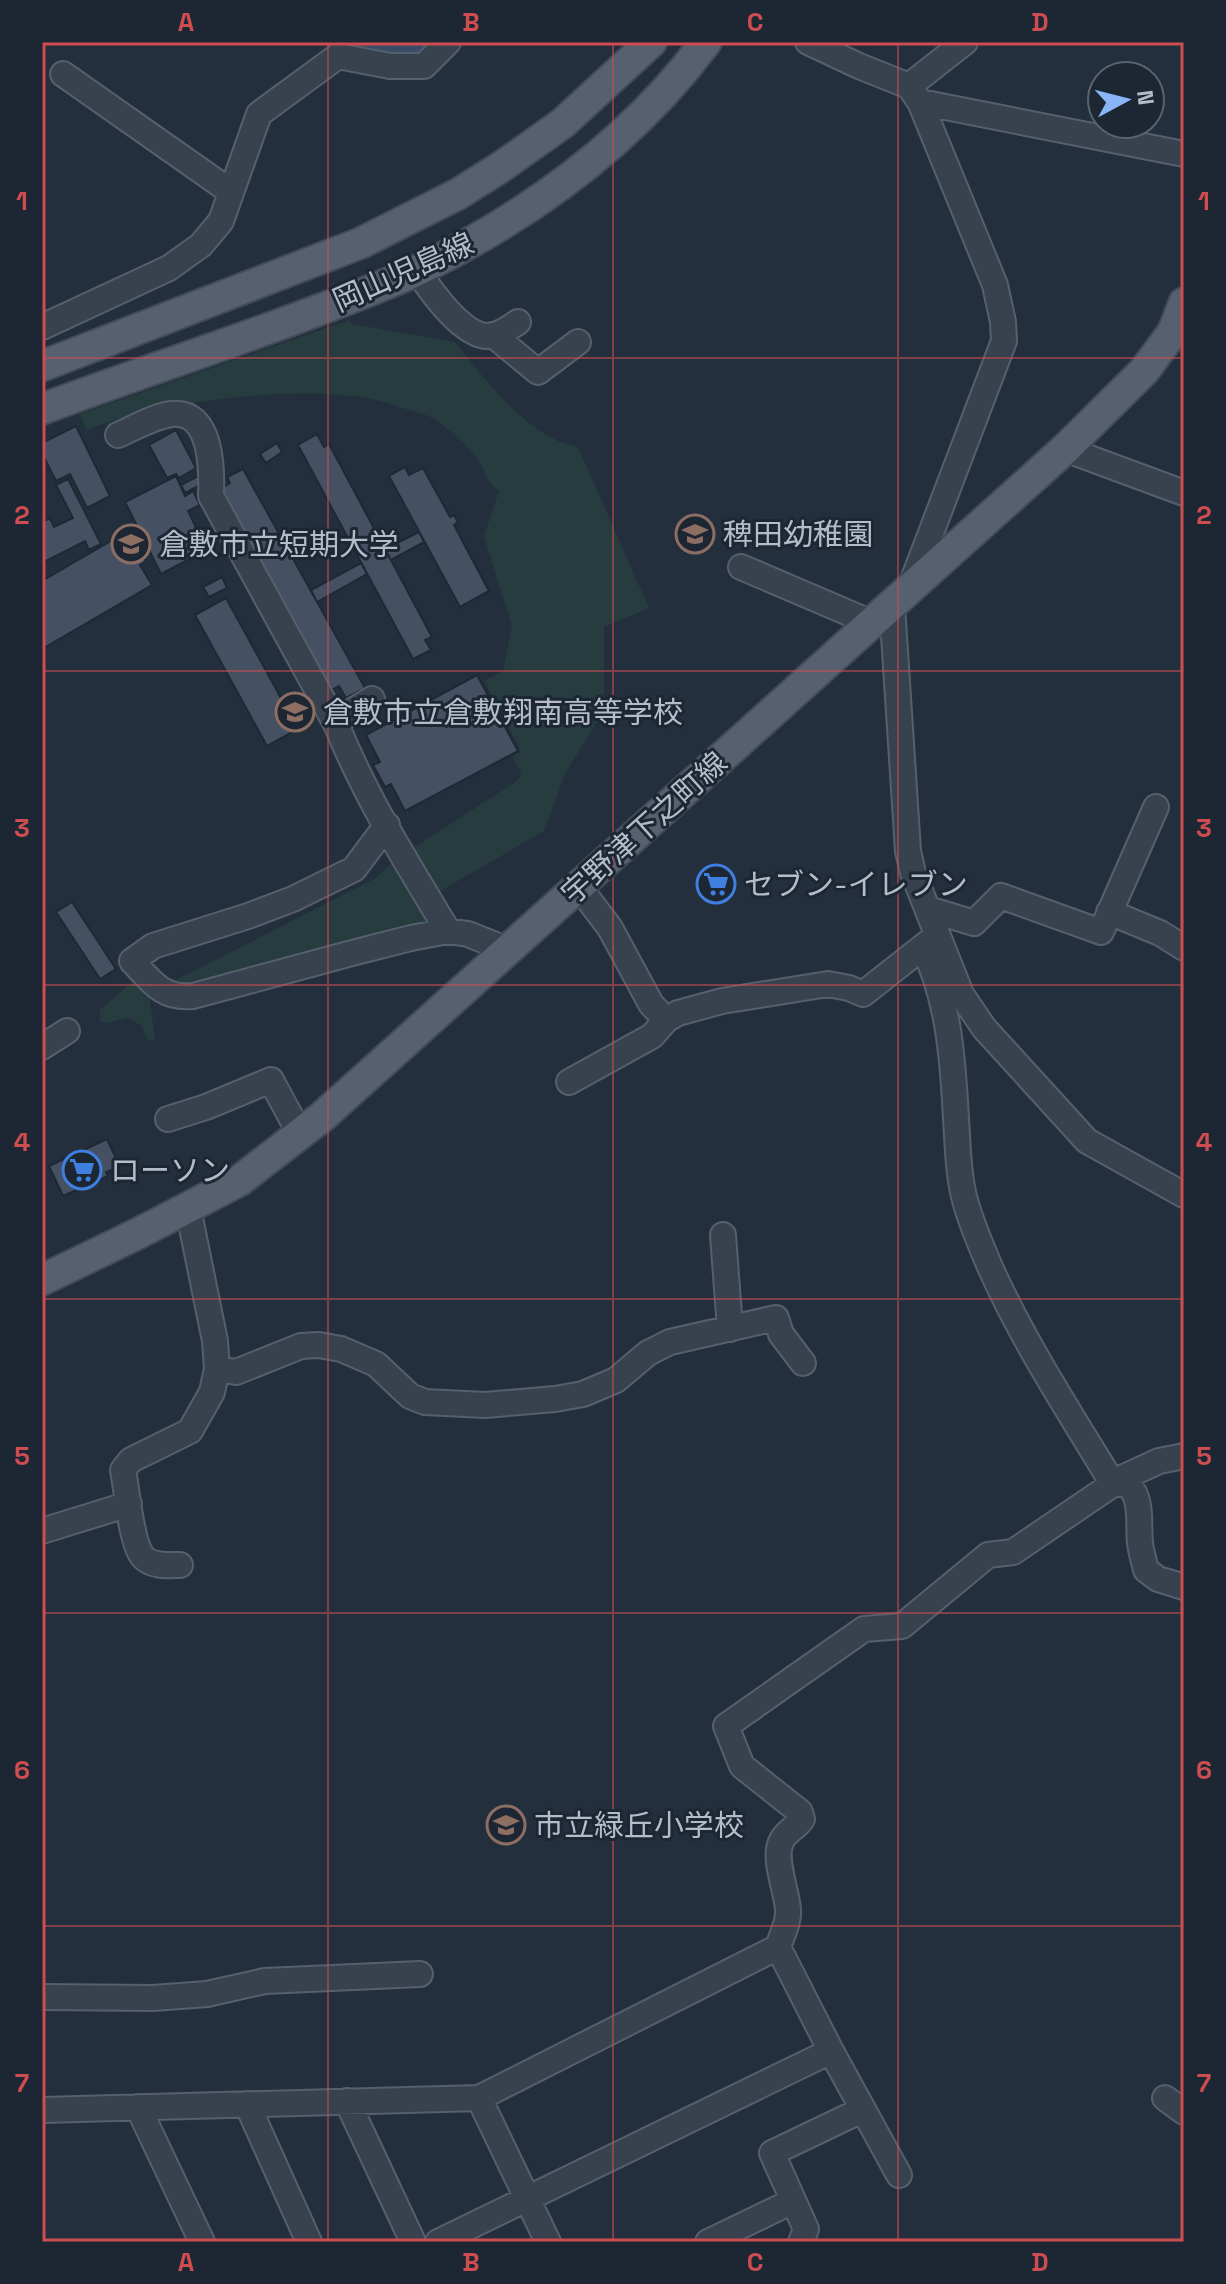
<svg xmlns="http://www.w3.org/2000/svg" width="1226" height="2284" font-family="'Space Grotesk','Noto Sans JP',sans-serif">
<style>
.green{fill:#263c3f}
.water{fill:#394c67}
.building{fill:#455162;stroke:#1f2835;stroke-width:2}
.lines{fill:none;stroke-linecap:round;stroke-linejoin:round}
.minor-casing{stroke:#565f6c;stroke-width:28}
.major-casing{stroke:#414a57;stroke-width:34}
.minor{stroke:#38414e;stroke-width:24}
.major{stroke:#56606e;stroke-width:30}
.grid{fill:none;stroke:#ce4d50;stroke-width:2;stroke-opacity:0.55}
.labels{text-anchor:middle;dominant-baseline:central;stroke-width:6;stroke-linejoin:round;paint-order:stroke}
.street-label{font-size:30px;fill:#b4bcc9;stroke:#1d2633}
.poi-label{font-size:30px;fill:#b4bcc9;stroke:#1d2633;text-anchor:start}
.neatline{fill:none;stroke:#ce4d50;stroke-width:3}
.grid-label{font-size:26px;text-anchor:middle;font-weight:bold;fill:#ce4d50}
</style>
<rect width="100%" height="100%" fill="#242f3e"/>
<path class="green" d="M349 320 352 324 455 342C483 377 514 418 554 439 561 443 570 445 578 447L649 608 604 627V710L565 774 544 831 435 894 407 852 517 781 522 773 512 757 521 751 484 681 503 671 512 626 484 536 499 491C484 480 488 475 479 461 468 445 450 430 434 419 426 414 415 412 406 409 396 406 386 402 377 400 296 383 163 402 86 430L80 414Z
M396 859 436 922 179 990 170 983 376 878Z
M131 983 149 994 155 1039 148 1041 142 1026 128 1018 105 1023 100 1021V1010Z"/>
<path class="water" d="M326 42H439L424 56C384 57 364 55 326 42Z"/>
<path class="building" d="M76 426 110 496 87 508 70 474 56 481 42 453V443Z
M176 430 196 468 179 478 176 474 167 478 149 445Z
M317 434 324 447 329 444 432 637 425 640 431 650 413 659 298 445Z
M277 443 282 452 266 463 260 454Z
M405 467 409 475 423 468 450 517 454 515 458 522 454 525 489 591 460 607 389 476Z
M243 469 365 688 346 698 339 686 328 692 216 492 230 483 227 477Z
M176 476 185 496 193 491 200 505 188 511 207 550 161 574 125 502Z
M198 476 202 484 185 493 181 485Z
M68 479 101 544 89 550 85 541 42 563V522L50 518 54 527 73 518 56 485Z
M128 531 146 561 140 565 152 585 42 649V581Z
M419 532 424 542 391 560 385 549Z
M361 563 367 574 317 602 311 590Z
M222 577 227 588 209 597 203 587Z
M226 598 298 729 267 746 195 615Z
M477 675 518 751 405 811 391 784 385 787 373 765 380 762 366 735Z
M72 902 116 969 100 979 56 912Z
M107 1139 120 1167 106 1172 108 1176 63 1196 49 1166Z"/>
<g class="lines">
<defs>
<path id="minor" d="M808 42 859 66 909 86 920 102 995 285 1003 322 1004 341 910 588
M63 74 231 192
M909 86 965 42
M920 102 1184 154
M417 270C430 290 463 338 490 336 500 335 509 328 518 322
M42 327 169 268 201 245 221 221 259 114 338 56 390 66H424L448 42
M493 335 538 372 578 342
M118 435C134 428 154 416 172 414 212 410 212 469 211 496L337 726
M1065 449 1184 493
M741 567 872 623
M892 605 908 851 913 873 961 994 984 1028 1087 1141 1184 1195
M372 699 346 715 337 726C366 798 408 865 448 931
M387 825 354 869 293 899 248 916 153 946 132 961C152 982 162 999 193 996L352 953 411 938 448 931 468 934 508 950
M579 887 610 928 651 1004 666 1020
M928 909 974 923 1001 896 1101 932 1156 807
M1109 912 1160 933 1184 948
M923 947C949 1000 953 1061 956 1119 958 1147 958 1177 966 1204 972 1225 981 1246 990 1267 1024 1343 1070 1413 1113 1484H1128C1143 1500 1138 1523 1140 1543 1141 1552 1144 1561 1146 1570L1158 1579 1184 1587
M42 1047 67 1031
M569 1082 652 1036 666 1020 678 1013 722 1001 828 984 849 988 863 994 934 938
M168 1119 206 1107 271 1080 300 1134
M723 1235 730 1329
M217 1369 236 1372 301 1346 319 1345 341 1349 376 1364 410 1396 425 1402 485 1405 555 1399 583 1394 616 1380 648 1353 670 1342 776 1318 781 1334 803 1363
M42 1531 129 1504
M180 1565C169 1565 152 1567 143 1557 131 1543 127 1490 123 1470L131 1460 190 1431 212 1392 217 1369 215 1341 188 1208
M42 1997 153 1998 207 1994 265 1981 420 1974
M479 2098 548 2242
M1165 2098 1184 2112
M347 2101 413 2242
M247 2104 309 2242
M138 2107 202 2242
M42 2110 479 2098 778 1947
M899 2175 831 2051 778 1947C782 1935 789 1922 788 1910 787 1891 773 1859 781 1842 785 1832 796 1828 802 1819L800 1812 742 1766 726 1726 864 1629 902 1626 988 1555 1013 1552 1122 1478 1159 1461 1184 1456
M438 2242 831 2051
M708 2242 793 2201
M801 2242 806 2229 772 2153 862 2110"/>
<path id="major" d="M42 366 361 243 458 194 501 167 563 123 651 42
M42 409C128 377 214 349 300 317 340 302 380 288 418 270 529 216 632 141 706 42
M42 1280 139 1233 239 1181 323 1116 1065 449 1144 371 1173 332 1184 303"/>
</defs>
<use href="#minor" class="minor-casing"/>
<use href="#major" class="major-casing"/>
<use href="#minor" class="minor"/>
<use href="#major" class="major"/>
</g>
<path class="grid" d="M328 42V2242M613 42V2242M898 42V2242M42 358H1184M42 671H1184M42 985H1184M42 1299H1184M42 1613H1184M42 1926H1184"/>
<defs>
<symbol id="school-ring" viewBox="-11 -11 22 22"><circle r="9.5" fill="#1d2633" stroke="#8d6e63" stroke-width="1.5"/><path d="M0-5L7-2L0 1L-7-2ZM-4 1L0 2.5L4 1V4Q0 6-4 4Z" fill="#8d6e63"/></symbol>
<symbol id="university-ring" viewBox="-11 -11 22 22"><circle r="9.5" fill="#1d2633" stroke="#8d6e63" stroke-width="1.5"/><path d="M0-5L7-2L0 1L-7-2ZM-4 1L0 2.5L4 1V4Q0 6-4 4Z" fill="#8d6e63"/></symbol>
<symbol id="supermarket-ring" viewBox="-11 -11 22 22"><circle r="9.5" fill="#1d2633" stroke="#3f7fe0" stroke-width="1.5"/><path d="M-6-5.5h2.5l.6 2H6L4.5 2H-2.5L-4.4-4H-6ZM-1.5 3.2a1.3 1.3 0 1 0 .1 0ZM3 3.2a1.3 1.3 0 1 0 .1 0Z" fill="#3f7fe0"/></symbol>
</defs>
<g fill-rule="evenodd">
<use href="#school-ring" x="673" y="512" width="44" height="44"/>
<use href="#university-ring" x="109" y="522" width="44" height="44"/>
<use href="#school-ring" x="273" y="690" width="44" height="44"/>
<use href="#supermarket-ring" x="694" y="862" width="44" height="44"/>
<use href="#supermarket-ring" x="60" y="1148" width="44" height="44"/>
<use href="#school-ring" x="484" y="1803" width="44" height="44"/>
</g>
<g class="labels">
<g class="street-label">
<text transform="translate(403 272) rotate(-24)">岡山児島線</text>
<text transform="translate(644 828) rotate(-42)">宇野津下之町線</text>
</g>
<g class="poi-label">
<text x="723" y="534">稗田幼稚園</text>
<text x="159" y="544">倉敷市立短期大学</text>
<text x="323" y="712">倉敷市立倉敷翔南高等学校</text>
<text x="744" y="884">セブン-イレブン</text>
<text x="110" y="1170">ローソン</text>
<text x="534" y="1825">市立緑丘小学校</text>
</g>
</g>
<rect width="1226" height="2284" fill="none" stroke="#1d2633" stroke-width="88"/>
<g transform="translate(1126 100) rotate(83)"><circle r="38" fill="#1d2633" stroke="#59626f" stroke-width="2"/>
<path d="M0-6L14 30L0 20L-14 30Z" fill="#8ab4f8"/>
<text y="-12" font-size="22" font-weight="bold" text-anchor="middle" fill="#b4bcc9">N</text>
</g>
<rect x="44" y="44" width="1138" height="2196" class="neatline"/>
<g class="grid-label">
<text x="186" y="31">A</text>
<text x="471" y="31">B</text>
<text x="755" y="31">C</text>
<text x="1040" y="31">D</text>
<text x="22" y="210">1</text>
<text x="1204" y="210">1</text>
<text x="22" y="524">2</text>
<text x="1204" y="524">2</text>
<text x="22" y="837">3</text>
<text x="1204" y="837">3</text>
<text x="22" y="1151">4</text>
<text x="1204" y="1151">4</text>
<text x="22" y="1465">5</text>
<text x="1204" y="1465">5</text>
<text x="22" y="1779">6</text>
<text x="1204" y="1779">6</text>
<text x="22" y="2092">7</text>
<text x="1204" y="2092">7</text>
<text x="186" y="2271">A</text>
<text x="471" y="2271">B</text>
<text x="755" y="2271">C</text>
<text x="1040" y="2271">D</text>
</g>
</svg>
